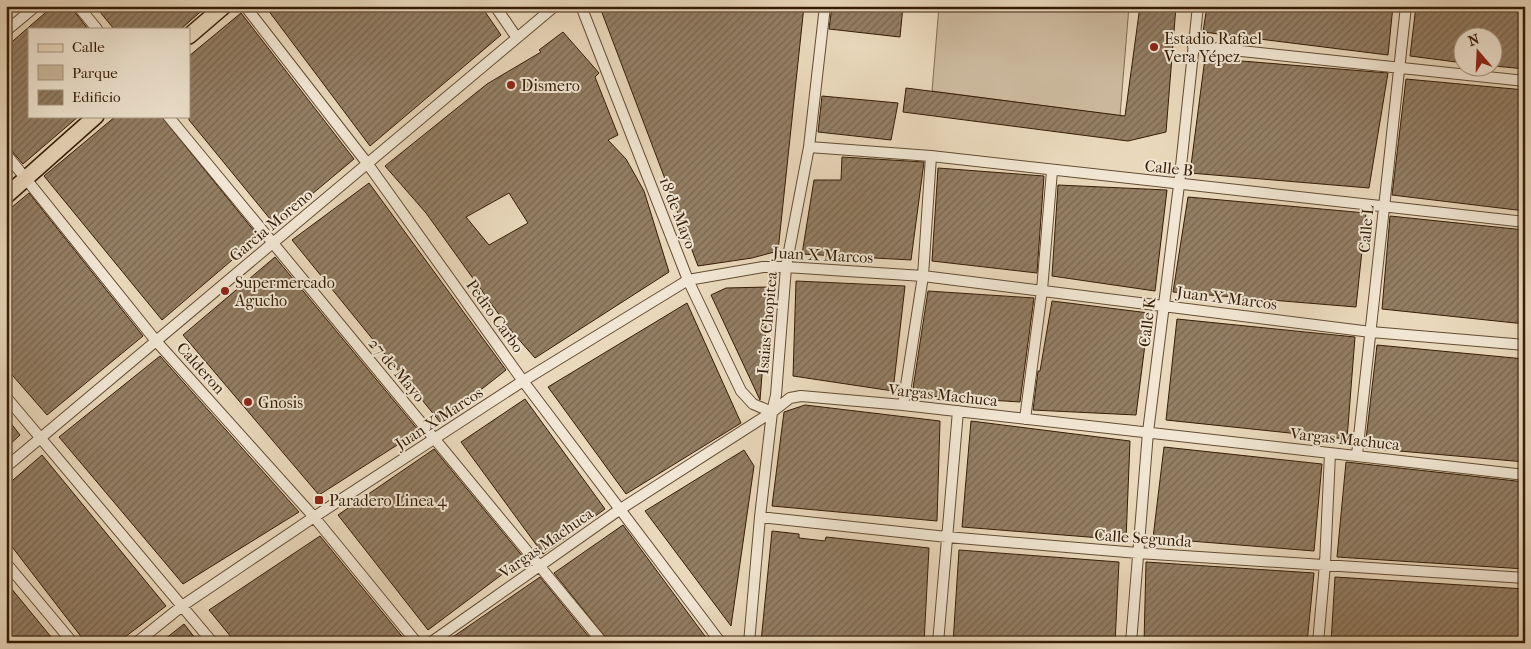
<svg xmlns="http://www.w3.org/2000/svg" width="1531" height="649" font-family="'IM FELL French Canon',serif">
<style>
.green{fill:#cbb89c;stroke:#806a51}
.building{fill:url(#building-hatch);stroke:#361c06;fill-rule:evenodd}
.lines{fill:none;stroke-linecap:round;stroke-linejoin:round}
.minor-casing{stroke:#634b33;stroke-width:12}
.primary-casing{stroke:#361c06;stroke-width:18}
.minor{stroke:#f1e6d3;stroke-width:10}
.primary{stroke:#e9d8bb;stroke-width:15}
.poi-dot{fill:#8f2418;stroke:#f1e6d3;stroke-width:2}
.labels{text-anchor:middle;dominant-baseline:central;stroke-width:4;stroke-linejoin:round;paint-order:stroke}
.poi-label{font-size:16px;fill:#361c06;stroke:#f1e6d3;text-anchor:start}
.street-label{font-size:16px;fill:#361c06;stroke:#f1e6d3}
</style>
<defs>
<pattern id="building-hatch" width="6" height="6" patternUnits="userSpaceOnUse" patternTransform="scale(1.25)"><rect width="6" height="6" fill="#937e64"/><path d="M-1 1l2-2M0 6l6-6M5 7l2-2" fill="none" stroke="#796650"/></pattern>
</defs>
<rect width="100%" height="100%" fill="#e9d8bb"/>
<filter id="stains"><feTurbulence type="fractalNoise" baseFrequency=".004" numOctaves="4"/><feColorMatrix values="0 0 0 0 .2 0 0 0 0 .09 0 0 0 0 .02 0 0 0 .5 -.17"/></filter>
<radialGradient id="worn" r=".72"><stop offset=".6" stop-color="#630" stop-opacity="0"/><stop offset="1" stop-color="#630" stop-opacity=".3"/></radialGradient>
<path class="green" d="M939 6H1129L1120 116 932 91Z"/>
<path class="building" d="M53 6H70L88 29H29V116H79L23 164 11 150 6 147V47Z
M95 6H207L181 29H114Z
M265 6H481L501 35 370 146Z
M617 6H804L778 251 752 258 698 266 601 10Z
M832 6H903L900 37 829 29Z
M1140 6H1176L1166 132 1128 141 903 112 906 88 1125 116Z
M1207 6H1393L1388 55 1203 32Z
M1416 6H1525V69L1494 66V38H1464V63L1410 56Z
M241 13 354 159 275 225 189 120V56Z
M563 32 599 73 595 77 618 135 608 140 626 159 644 191 669 272 535 358 508 327 426 213 385 166 487 84 541 52 539 50ZM509 193 528 223 489 245 466 217Z
M1205 58 1388 73 1369 188 1190 173Z
M1406 79 1525 90V211L1392 195Z
M822 96 898 103 891 140 818 132Z
M116 116H161L259 237 162 320 44 176Z
M842 157 924 162 911 260 802 254 814 180H841Z
M938 168 1044 176 1037 273 932 261Z
M369 183 506 370 440 422 292 240Z
M1058 185 1167 190 1155 291 1052 276Z
M29 193 143 336 47 415 6 368V212Z
M1188 197 1366 213 1356 307 1173 292Z
M1390 216 1525 230V324L1382 309Z
M275 257 419 431 319 495 183 335Z
M796 281 905 286 893 391 793 376Z
M769 287 760 400 711 295 726 288Z
M928 291 1034 298 1020 402 912 395Z
M1052 301 1149 313 1136 415 1033 410 1038 371H1040Z
M687 303 741 423 626 494 548 387Z
M1177 319 1355 337 1347 439 1166 420Z
M1377 345 1525 359V462L1365 448Z
M160 356 299 512 183 584 59 437Z
M525 399 605 509 543 554 461 442Z
M805 405 940 421 937 521 772 506 784 412Z
M6 417 20 435 6 448Z
M971 421 1130 441 1126 540 962 527Z
M1164 447 1322 464 1314 551 1153 538Z
M434 449 524 558 428 630 338 515Z
M744 450 754 466 731 626 645 511Z
M42 455 166 606 117 643H86L6 539V486Z
M1346 462 1525 482V569L1337 557Z
M623 525 710 643H610L554 573Z
M772 531 799 534V538L825 541 826 537 929 548 924 643 761 642Z
M320 536 405 640 401 643H236L209 610Z
M959 550 1119 562 1115 643H953Z
M1146 562 1314 573 1307 643H1144Z
M540 577 594 643H444Z
M1335 577 1525 589 1524 643H1331Z
M6 582 56 643H6Z
M184 624 199 643H160Z"/>
<g class="lines">
<defs>
<path id="minor" d="M78 6 97 29
M245 6 367 163 523 381 721 643
M495 6 517 38
M581 6 688 280 741 391 753 404 772 412
M6 31 36 6
M1193 46 1525 81
M168 116 603 643
M809 147 931 156 1525 222
M6 154 156 341 314 517 417 643
M6 397 213 643
M903 405 923 276 931 156
M1025 419 1042 290 1052 171
M1357 455 1406 6
M6 467 555 6
M760 517 947 537 1138 553 1525 578
M6 563 73 643
M136 643 182 606 314 517 523 381 688 280 763 267H786L923 276 1371 332 1525 345
M430 643 619 510 772 412 790 398 801 396 903 405 1525 475
M749 643 760 517 772 412 776 395 786 267 809 147 825 6
M938 643 958 411
M1131 643 1148 432 1179 185 1198 6
M1318 643 1325 564 1330 453"/>
<path id="primary" d="M189 36 224 6
M6 196 96 116"/>
</defs>
<use href="#minor" class="minor-casing"/>
<use href="#primary" class="primary-casing"/>
<use href="#minor" class="minor"/>
<use href="#primary" class="primary"/>
</g>
<g class="poi-dot">
<circle cx="1154" cy="47" r="5"/>
<circle cx="511" cy="85" r="5"/>
<circle cx="225" cy="291" r="5"/>
<circle cx="248" cy="402" r="5"/>
<rect x="314" y="495" width="10" height="10" rx="2.5"/>
</g>
<g class="labels">
<g class="poi-label">
<text x="1164" y="38">Estadio Rafael<tspan x="1164" dy="18">Vera Yépez</tspan></text>
<text x="521" y="85">Dismero</text>
<text x="235" y="282">Supermercado<tspan x="235" dy="18">Agucho</tspan></text>
<text x="258" y="402">Gnosis</text>
<text x="329" y="500">Paradero Linea 4</text>
</g>
<g class="street-label">
<text transform="translate(1169 168) rotate(6)">Calle B</text>
<text transform="translate(678 213) rotate(69)">18 de Mayo</text>
<text transform="translate(271 225) rotate(-40)">Garcia Moreno</text>
<text transform="translate(1366 229) rotate(-85)">Calle L</text>
<text transform="translate(823 255) rotate(3)">Juan X Marcos</text>
<text transform="translate(1227 298) rotate(7)">Juan X Marcos</text>
<text transform="translate(495 316) rotate(54)">Pedro Carbo</text>
<text transform="translate(1147 322) rotate(-83)">Calle K</text>
<text transform="translate(767 323) rotate(-85)">Isaias Chopitea</text>
<text transform="translate(201 368) rotate(48)">Calderon</text>
<text transform="translate(397 370) rotate(50)">27 de Mayo</text>
<text transform="translate(943 395) rotate(6)">Vargas Machuca</text>
<text transform="translate(439 418) rotate(-33)">Juan X Marcos</text>
<text transform="translate(1345 439) rotate(6)">Vargas Machuca</text>
<text transform="translate(1143 538) rotate(4)">Calle Segunda</text>
<text transform="translate(546 543) rotate(-35)">Vargas Machuca</text>
</g>
</g>
<rect width="1531" height="649" fill="none" stroke="#e9d8bb" stroke-width="25"/>
<rect x="8" y="8" width="1516" height="634" fill="none" stroke="#361c06" stroke-width="2.5"/>
<rect x="12" y="12" width="1506" height="624" fill="none" stroke="#361c06"/>
<rect x="28" y="28" width="162" height="90" fill="#f1e6d3" stroke="#a69581"/>
<rect x="38" y="44" width="25" height="8" fill="#e9d8bb" stroke="#a69581"/>
<text x="72" y="52" font-size="15" fill="#361c06">Calle</text>
<rect x="38" y="65" width="25" height="15" fill="#cbb89c" stroke="#a69581"/>
<text x="72" y="78" font-size="15" fill="#361c06">Parque</text>
<rect x="38" y="90" width="25" height="15" fill="url(#building-hatch)" stroke="#a69581"/>
<text x="72" y="102" font-size="15" fill="#361c06">Edificio</text>
<g transform="translate(1478 52) rotate(341)"><circle r="24" fill="#f1e6d3" stroke="#a69581"/>
<path d="M0-4L9 19L0 12L-9 19Z" fill="#8f2418"/>
<text y="-8" font-size="14" font-weight="bold" text-anchor="middle" fill="#361c06">N</text>
</g>
<rect width="100%" height="100%" filter="url(#stains)"/>
<rect width="100%" height="100%" fill="url(#worn)"/>
</svg>
